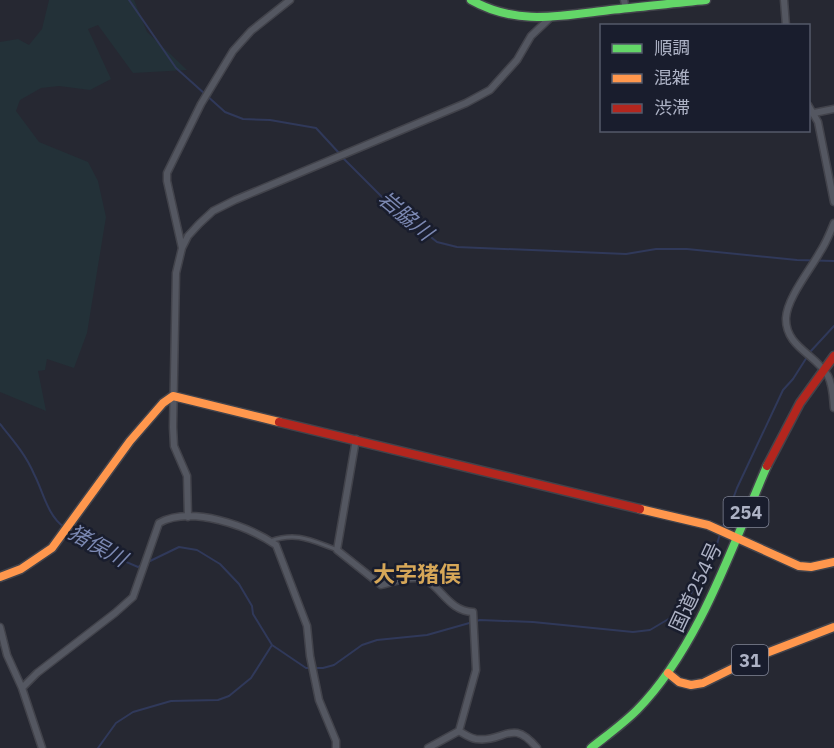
<svg xmlns="http://www.w3.org/2000/svg" width="834" height="748" font-family="'IBM Plex Sans','Noto Sans JP',sans-serif">
<style>
.green{fill:#233138}
.lines{fill:none;stroke-linecap:round;stroke-linejoin:round}
.stream{stroke:#30395a;stroke-width:2}
.lane-casing{stroke:#42434b;stroke-width:6}
.street-casing{stroke:#42434b;stroke-width:9}
.fast-casing{stroke:#42434b;stroke-width:11}
.slow-casing{stroke:#42434b;stroke-width:11}
.jam-casing{stroke:#42434b;stroke-width:11}
.lane{stroke:#545761;stroke-width:3}
.street{stroke:#545761;stroke-width:6}
.fast{stroke:#63d668;stroke-width:8}
.slow{stroke:#ff974d;stroke-width:8}
.jam{stroke:#b3261e;stroke-width:8}
.labels{text-anchor:middle;dominant-baseline:central;stroke-width:5;stroke-linejoin:round;paint-order:stroke}
.shield{fill:#191d2d;stroke:#818597;stroke-width:1.5}
.shield-label{font-size:18px;font-weight:bold;fill:#adb2c5}
.street-label{font-size:20px;fill:#adb2c5;stroke:#191d2d}
.water-label{font-size:21px;font-style:italic;fill:#7c89b3;stroke:#191d2d}
.quarter-label{font-size:22px;font-weight:bold;fill:#d6a758;stroke:#191d2d}
</style>
<rect width="100%" height="100%" fill="#262832"/>
<path class="green" d="M49 0H134L147 32 187 70 133 73 98 25 88 29 111 79 90 90 59 86 41 88 20 100 16 111 39 142 88 162 98 181 106 217 87 333 74 368 47 359 45 370 38 371 46 411 0 392V42L18 39 29 45 42 29Z"/>
<g class="lines">
<path class="stream" d="M129 0 176 68 225 112 243 119 270 120 316 128 339 153
M343 158 385 200 437 242 457 247 626 254 656 249H687L797 260 834 261
M810 352 834 326
M0 424C13 440 26 455 34 474 43 491 47 515 64 527
M722 529 737 488 783 390 793 379 807 357
M68 530C90 545 113 557 138 567L143 564
M148 562 179 547 197 550 220 564 239 584 252 606 253 614 272 645 306 668H323L334 665 362 645 377 640 427 635 480 620 533 622 633 632 650 630 682 611 717 544 720 534
M98 748 116 723 133 712 171 701 218 700 229 696 251 678 272 645"/>
<defs>
<path id="lane" d="M270 541C297 532 310 540 335 549"/>
<path id="street" d="M624 0 626 9
M784 0 786 26
M808 105 818 122 834 202
M814 113 834 109
M834 223C830 233 826 243 820 252 810 270 787 298 786 318 785 347 817 355 828 376 833 386 833 398 834 408
M182 248 167 181V173L201 104 233 51 251 31 290 0
M356 439 337 550 381 585C393 582 405 577 418 578 440 581 446 611 473 612L476 670 459 731 428 748
M188 517 187 476 174 446 173 427 176 273 182 248 188 236 199 224 213 211 235 200 466 103 490 90 517 60 531 36 550 18
M0 627 7 655 22 688 42 748
M22 688 37 673 115 613 133 597 159 523C191 505 248 526 276 545L307 626 310 656 319 700 336 741V748
M459 731C464 734 470 738 476 739 505 743 511 717 537 748"/>
<path id="fast" d="M471 0C517 26 560 16 610 10 642 7 674 3 706 0
M591 748C606 736 623 724 637 710 699 647 732 546 767 466"/>
<path id="slow" d="M640 509 708 525 799 566 811 567 834 562
M0 577 21 569 52 548 130 441 163 403 173 396 279 422
M668 673 679 682 691 685 703 683 756 657 834 627"/>
<path id="jam" d="M279 422 640 509
M767 466 800 403 834 356"/>
</defs>
<use href="#lane" class="lane-casing"/>
<use href="#street" class="street-casing"/>
<use href="#fast" class="fast-casing"/>
<use href="#slow" class="slow-casing"/>
<use href="#jam" class="jam-casing"/>
<use href="#lane" class="lane"/>
<use href="#street" class="street"/>
<use href="#fast" class="fast"/>
<use href="#slow" class="slow"/>
<use href="#jam" class="jam"/>
</g>
<g class="labels">
<g class="shield">
<rect x="723.5" y="497" width="45" height="30" rx="4.5"/>
<rect x="732" y="645" width="36" height="30" rx="4.5"/>
</g>
<g class="shield-label">
<text x="746" y="512">254</text>
<text x="750" y="660">31</text>
</g>
<g class="street-label">
<text transform="translate(695 587) rotate(-65)">国道254号</text>
</g>
<g class="water-label">
<text transform="translate(406 215) rotate(40)">岩脇川</text>
<text transform="translate(98 545) rotate(29)">猪俣川</text>
</g>
<g class="quarter-label">
<text x="417" y="573">大字猪俣</text>
</g>
</g>
<rect x="600" y="24" width="210" height="108" fill="#191d2d" stroke="#54596a" stroke-width="1.5"/>
<rect x="612" y="44" width="30" height="9" fill="#63d668" stroke="#54596a" stroke-width="1.5"/>
<text x="654" y="54" font-size="18" fill="#adb2c5">順調</text>
<rect x="612" y="74" width="30" height="9" fill="#ff974d" stroke="#54596a" stroke-width="1.5"/>
<text x="654" y="84" font-size="18" fill="#adb2c5">混雑</text>
<rect x="612" y="104" width="30" height="9" fill="#b3261e" stroke="#54596a" stroke-width="1.5"/>
<text x="654" y="114" font-size="18" fill="#adb2c5">渋滞</text>
</svg>
